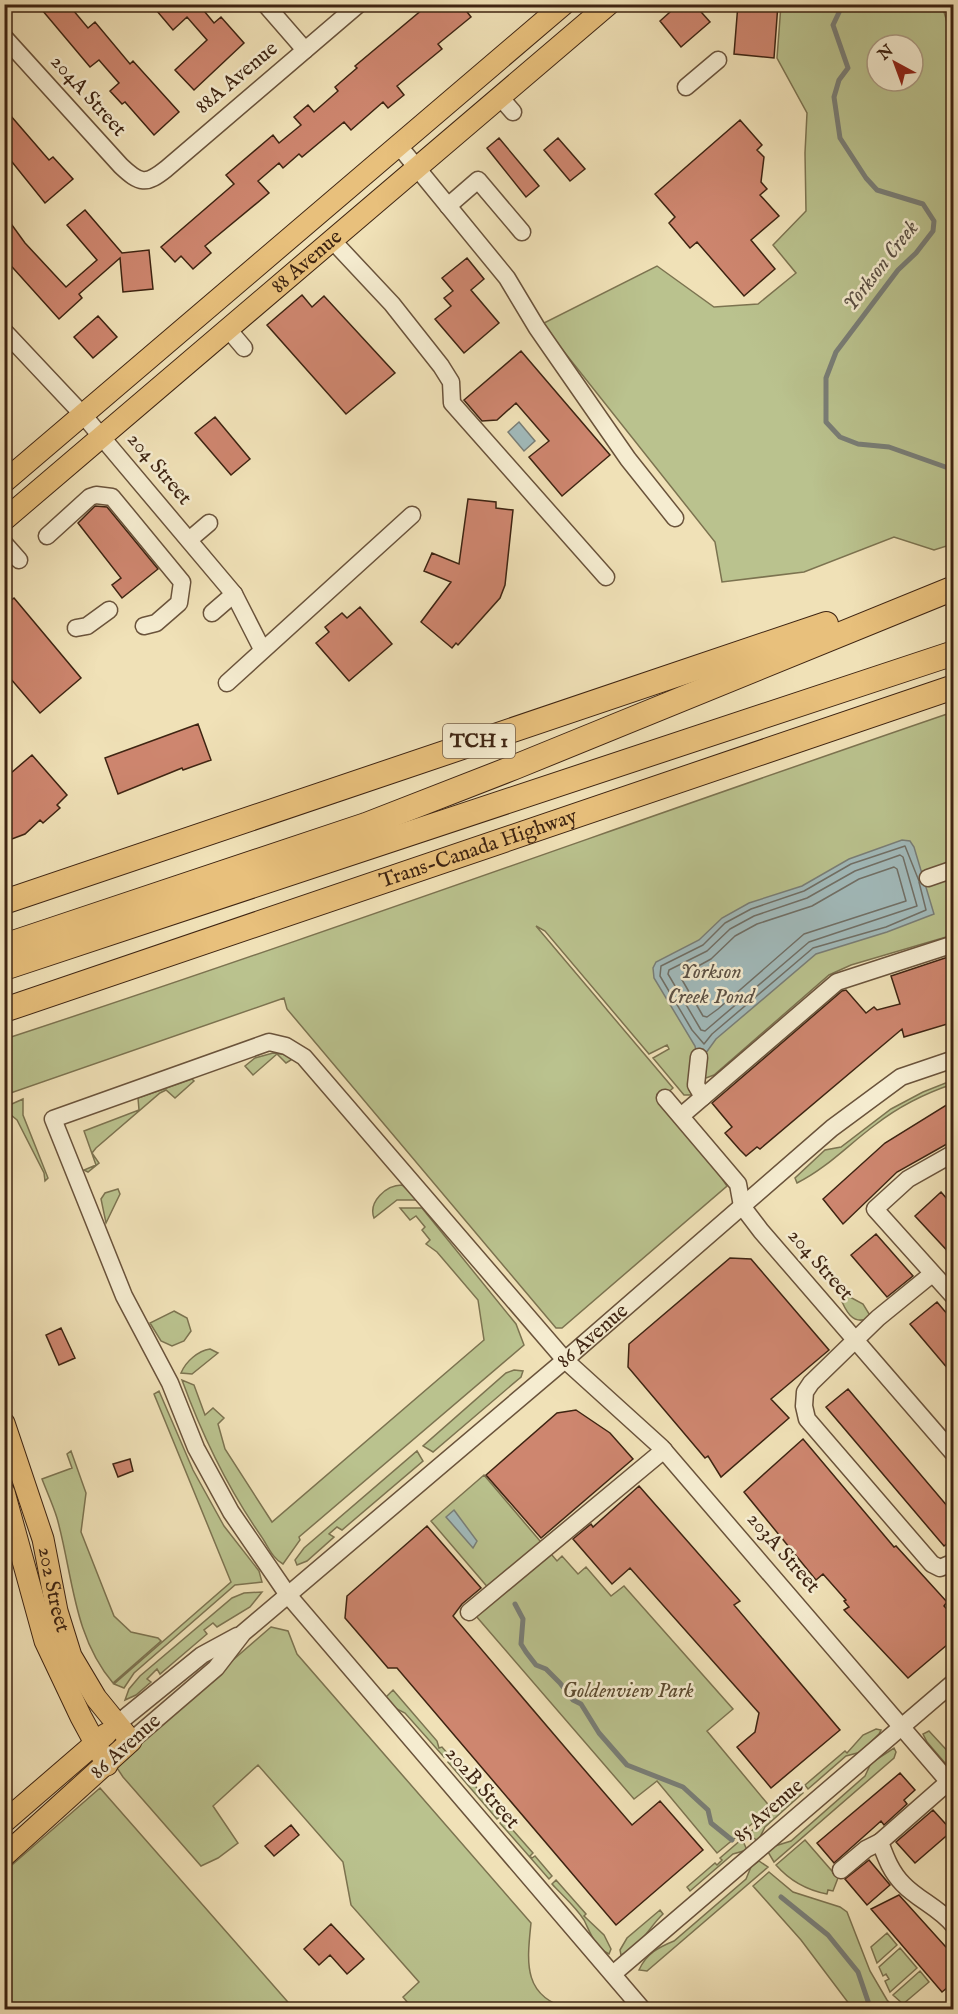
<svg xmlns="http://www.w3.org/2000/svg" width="958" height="2014" font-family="'IM FELL English',serif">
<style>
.green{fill:#bac28e;stroke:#7c7350;stroke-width:1.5;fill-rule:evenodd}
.water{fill:#a1babb;stroke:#797e77;stroke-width:1.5}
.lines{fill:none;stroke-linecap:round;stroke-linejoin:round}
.shore{stroke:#706f66;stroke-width:1.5}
.stream{stroke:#797e77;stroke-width:5}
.building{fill:#ce866f;stroke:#3e2412;stroke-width:1.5}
.minor-casing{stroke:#6a533b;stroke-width:19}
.major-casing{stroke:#3e2412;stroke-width:23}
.highway-casing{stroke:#3e2412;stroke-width:26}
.minor{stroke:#f5ecd0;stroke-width:16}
.major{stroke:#e8c07c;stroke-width:21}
.highway{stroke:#e8c07c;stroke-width:24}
.labels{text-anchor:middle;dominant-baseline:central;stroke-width:5;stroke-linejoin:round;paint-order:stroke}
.shield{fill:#f5ecd0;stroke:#75604b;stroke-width:1.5}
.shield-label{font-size:20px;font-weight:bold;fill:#3e2412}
.street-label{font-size:21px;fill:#3e2412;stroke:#f5ecd0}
.park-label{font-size:21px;font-style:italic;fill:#5d4c31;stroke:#f5ecd0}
.water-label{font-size:22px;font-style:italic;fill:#5c5145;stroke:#f5ecd0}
</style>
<rect width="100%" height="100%" fill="#f0e1b7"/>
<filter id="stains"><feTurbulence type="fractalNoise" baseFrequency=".00333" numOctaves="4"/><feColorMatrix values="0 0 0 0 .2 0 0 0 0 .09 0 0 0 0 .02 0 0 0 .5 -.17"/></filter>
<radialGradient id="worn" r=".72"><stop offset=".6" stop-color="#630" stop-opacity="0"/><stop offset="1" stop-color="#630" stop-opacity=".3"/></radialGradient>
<path class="green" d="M781 5H942L954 46 953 544 934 550 894 537 804 572 722 582 715 542 542 324 657 266 714 307 758 304 796 273 773 245 806 211 805 153 807 113 777 58ZM877 45H913V81H877Z
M953 712V935L851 965 829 975 714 1075 703 1079 694 1095H684L653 1058 669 1049 667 1045 649 1054 545 931 536 926 673 1088 658 1102 714 1167 727 1186 562 1328H556L287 1009 284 998 5 1095V1039C322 935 637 820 953 712Z
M273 1053 289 1055 291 1060 286 1063 277 1054 253 1075 245 1066 255 1058Z
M192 1079 194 1081 175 1098 166 1090 160 1093 96 1148 92 1153 99 1163 88 1172 84 1170 96 1165 84 1131 139 1110 138 1098Z
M953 1080V1084C926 1093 898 1107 875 1125 848 1145 827 1168 797 1183L795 1178 825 1150 841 1147 891 1109 923 1092Z
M23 1099V1115L48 1178 45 1181 44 1173 17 1120 5 1110V1107Z
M402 1185 419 1200H397L374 1218C368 1202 386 1185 402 1185Z
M118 1189 120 1194 106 1223 101 1199 105 1193Z
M400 1208H422L516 1324 524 1345 299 1537 300 1540 283 1564C272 1558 268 1546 261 1536 227 1487 202 1435 182 1380L194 1385 205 1415 213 1408 224 1418 218 1424 225 1449 272 1522 484 1340 478 1300 437 1252 426 1244 430 1240 422 1230 425 1227 416 1216 410 1220Z
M837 1290 863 1304 871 1317C850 1329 843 1304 837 1290Z
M174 1311 187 1318 191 1331 184 1341 172 1346 161 1341 150 1323Z
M210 1349 218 1353 192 1374 181 1373C186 1361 198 1351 210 1349Z
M514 1370 523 1371 521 1377 433 1452 423 1446 506 1373Z
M159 1391 193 1470 224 1526 259 1571 262 1582 235 1585 134 1673 124 1688 114 1684 231 1582 154 1394Z
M71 1451 86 1493 81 1532 114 1616 131 1632 158 1638 161 1641 113 1683C73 1636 73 1575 57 1518 53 1505 47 1492 42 1479L72 1468 67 1454Z
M417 1451 423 1461 342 1530 337 1527 329 1534 334 1537 307 1561 297 1565 295 1560 304 1548Z
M484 1475 557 1561 562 1556 578 1574 586 1567 611 1596 624 1586 733 1709 707 1731 771 1808 717 1853 657 1781 634 1799 476 1616 496 1597 431 1521Z
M262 1592 250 1607 217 1627 213 1623 204 1630 207 1634 160 1674 157 1669 147 1679 151 1682 136 1695 125 1700 129 1689 140 1676 232 1598 244 1593Z
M271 1627 288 1631 297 1654 531 1923C527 1962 522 1997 570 2009H413L403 1997 419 1982 351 1905 343 1862 258 1765 213 1806 238 1843 218 1858 201 1866 123 1777 117 1768 121 1757Z
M393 1690 437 1741 439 1748 442 1747 448 1754 444 1757 405 1713 391 1706 385 1698Z
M876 1729 881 1730 879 1734 861 1752 846 1756 808 1789 805 1785 845 1751 847 1753 863 1735Z
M929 1731 953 1757 951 1770 927 1742 923 1734Z
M894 1748 896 1752 894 1758 774 1862 768 1852 775 1846 791 1841 865 1776 871 1763Z
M452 1759 501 1816 497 1819 448 1762Z
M100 1788 294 2009H6L5 1871Z
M800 1789 803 1793 765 1827 758 1841 748 1834Z
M504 1820 533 1853 530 1856 532 1858 535 1856 552 1876 549 1879 500 1823Z
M742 1839 747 1850 733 1854 690 1891 687 1887 715 1863 717 1865 722 1860 720 1858Z
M805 1840 838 1878 833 1891 828 1890 827 1894C806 1890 790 1881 776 1865Z
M759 1861 768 1867 647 1971 639 1970C646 1954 659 1947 674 1941L746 1879 751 1867Z
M769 1872 793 1892 840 1907 847 1912 870 1971 887 2000 895 2009H853L801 1940 753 1886Z
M556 1880 586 1914 584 1916 604 1935 611 1949 609 1954C594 1946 591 1934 584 1920 576 1907 562 1895 552 1884Z
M660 1910 663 1914C649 1927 640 1948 621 1955L620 1950 627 1938Z
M887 1933 897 1945 877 1963 871 1947Z
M900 1948 917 1968 890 1992 885 1981 889 1979 886 1974 883 1976 879 1967Z
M920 1971 929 1982 903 2004 893 1995Z"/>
<path class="water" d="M519 422 535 441 524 451 508 432Z
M902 840 910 841 914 847 934 914 887 932 816 954 716 1039 703 1057 697 1055 695 1046 654 978 653 968 656 962 699 940 722 918 749 903 802 886 849 859Z
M454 1510 477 1541 473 1548 446 1517Z"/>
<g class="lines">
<path class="shore" d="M900 855 903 857 917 906 809 942 705 1031 701 1030 668 974 669 970 707 951 730 929 754 916 807 898 855 871Z
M894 867 897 869 906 901 804 934 718 1009 707 1017 703 1016 681 978 682 975 711 959 735 936 757 924 812 906 859 879Z
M919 881 905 846 851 864 804 891 751 909 725 923 703 945 661 966 660 976 692 1030 704 1044 712 1034 813 948 886 927 926 910 919 882"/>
<path class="stream" d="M843 4 833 25 848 68 839 80 834 97 840 138 866 178 877 190 923 204 934 221 933 231 916 253 898 270 836 352 826 378V422L840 437 858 444 889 447 954 470
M515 1604 523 1619 521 1644 526 1652 536 1665 546 1669 560 1683 573 1700 581 1704 599 1733 627 1765 683 1787 708 1810 711 1823 732 1840
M781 1897 828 1935 858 1972 871 2010"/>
</g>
<path class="building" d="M37 4H68L88 28 95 22 130 64 133 61 179 112 154 135 125 102 122 104 110 91 119 83 99 60 90 67Z
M151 4H202L200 6 214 23 221 17 244 43 194 90 175 70 207 40 187 17 173 30Z
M429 4H461L471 17 438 44 442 49 397 86 404 95 388 108 383 102 351 130 344 122 302 157 299 154 283 168 279 163 258 181 269 193 205 246 211 253 193 269 181 256 175 262 161 247 234 184 226 175 273 135 279 143 301 125 294 117 308 105 314 112 338 91 335 87 357 68 355 66Z
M679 4H694L710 22 681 47 660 21Z
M738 4H778L774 58 734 54Z
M4 108 49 160 53 157 73 179 45 203 4 152Z
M740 120 762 145 757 150 764 157 761 182 767 189 760 195 779 216 751 240 775 269 744 296 697 242 690 248 669 223 675 217 655 194Z
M499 138 539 186 526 197 487 148Z
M558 138 585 169 570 181 544 150Z
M85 210 122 253 149 250 153 289 123 292 120 258 79 294 82 298 59 319 4 258V214L25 243 66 287 97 260 67 225Z
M467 258 484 279 471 290 499 323 464 353 435 319 451 306 444 298 453 291 442 278Z
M302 295 312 307 324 296 395 373 346 414 267 325Z
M98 316 117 337 93 358 74 337Z
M521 351 610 455 562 496 529 457 549 441 516 403 497 420 482 421 464 400Z
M215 417 250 459 231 475 195 433Z
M468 499 496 502V508L513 510 505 585 500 598 458 645 456 643 452 648 421 622 451 582 424 571 432 553 459 564Z
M95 506 107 507 158 569 122 598 112 585 121 578 78 523Z
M14 598 81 678 40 713 4 671V606Z
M360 607 392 644 349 681 316 643 329 632 325 627 342 613 347 618Z
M198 724 211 760 183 770 182 768 118 794 105 758Z
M32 755 67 795 57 805 60 808 43 823 40 820 25 834 4 842V779Z
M954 955V1022L904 1037 902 1029 760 1149 757 1147 746 1156 740 1150 725 1133 732 1127 712 1103 842 991 846 990 866 1013 874 1007 877 1010 900 1004 891 976Z
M948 1104 954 1115V1140L897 1172 843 1224 823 1199 885 1143Z
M941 1192 954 1207V1258L915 1216Z
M876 1234 913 1276 887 1297 851 1255Z
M730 1258 751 1259 829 1350 771 1399 789 1418 721 1477 708 1456 705 1458 628 1367 629 1344Z
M937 1302 954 1322V1376L910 1324Z
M61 1328 75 1358 59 1365 46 1335Z
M848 1389 954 1514V1538L944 1546 826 1407Z
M576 1410 610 1433 633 1459 541 1538 486 1475 557 1413Z
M803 1439 894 1547 896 1546 947 1602 944 1606 954 1617V1639L908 1678 844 1610 849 1607 844 1601 846 1600 823 1574 816 1580 744 1492Z
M130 1459 133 1471 118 1477 113 1464Z
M639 1486 740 1601 734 1605 840 1730 771 1788 737 1747 755 1732 759 1713 630 1568 612 1584 573 1539 591 1524 593 1527Z
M427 1526 481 1588 462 1604 453 1616 569 1752 632 1825 660 1801 703 1850 616 1925 397 1668H388L345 1618 347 1596Z
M900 1773 915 1790 904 1800 907 1804 884 1825 881 1821 834 1863 817 1843Z
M933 1810 952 1831 915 1863 896 1842Z
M291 1825 299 1835 274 1856 265 1846Z
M869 1860 890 1885 867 1905 845 1879Z
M899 1895 954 1956V1982L942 1992 871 1909Z
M331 1924 364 1959 347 1974 330 1955 319 1965 304 1949Z"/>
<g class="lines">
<defs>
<g id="minor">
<path d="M265 4 305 50"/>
<path d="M953 4 954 5"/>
<path d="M4 37 121 166C140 184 146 185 166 169L359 4"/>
<path d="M686 87 718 60"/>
<path d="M500 97 513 112"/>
<path d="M399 146 507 278 537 328 628 459 675 518"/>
<path d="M448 206 478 180 522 232"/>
<path d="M332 240 392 304 441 366 451 382 452 403 606 577"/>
<path d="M228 329 244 348"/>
<path d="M4 331 84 416 234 594 262 649"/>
<path d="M47 536 90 497 96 495 112 497 182 582 179 603 156 623 144 626"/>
<path d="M189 540 209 523"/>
<path d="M4 543 19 560"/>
<path d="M212 613 234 594"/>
<path d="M76 628 87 626 109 610"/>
<path d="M227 683 412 515"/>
<path d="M928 878 954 869"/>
<path d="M699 1057 696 1085 703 1097"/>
<path d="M665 1098 738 1184 742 1206 761 1231 954 1454"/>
<path d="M681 1116 837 982 954 944"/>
<path d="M954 1153 908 1179 875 1209 954 1297"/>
<path d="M932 1274 878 1318 811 1383 805 1392 804 1406 807 1419 932 1564 940 1568 954 1562"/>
<path d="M469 1612 664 1450"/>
<path d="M117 1724 202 1655 237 1636"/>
<path id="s1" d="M131 1741 216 1668 243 1633 565 1360 832 1128 901 1077 954 1059"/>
<path d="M954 1777 880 1842C886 1858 891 1872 903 1884 918 1900 940 1908 954 1926"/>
<path d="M841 1870 866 1849 880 1842"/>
<path d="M613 1974 954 1682"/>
<path d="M643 2010 288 1595 231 1512 196 1448 170 1383 124 1296 53 1119 269 1042 286 1046 304 1057 565 1360 661 1447 954 1788"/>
</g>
<g id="major">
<path d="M4 482 564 4"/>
<path id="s2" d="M4 520 609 4"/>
<path id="s3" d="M4 1423 43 1539 57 1611 71 1656 96 1698 131 1741 4 1856"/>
<path d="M4 1492 45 1641 81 1717 107 1765"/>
<path d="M4 1822 106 1734"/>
</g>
<g id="highway">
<path d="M4 902 826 624"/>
<path d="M4 946 366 825 515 767 954 588"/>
<path d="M4 968 954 653"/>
<path id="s4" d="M4 1010 954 687"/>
</g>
</defs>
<use href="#minor" class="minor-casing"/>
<use href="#major" class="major-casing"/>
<use href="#highway" class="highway-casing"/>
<use href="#minor" class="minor"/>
<use href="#major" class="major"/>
<use href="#highway" class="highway"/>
</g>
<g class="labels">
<rect class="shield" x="443" y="724" width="72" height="34" rx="4.5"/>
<g class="shield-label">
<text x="479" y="741">TCH 1</text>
</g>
<g class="street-label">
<text transform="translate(237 78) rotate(-40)">88A Avenue</text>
<text transform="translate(88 96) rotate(48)">204A Street</text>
<text stroke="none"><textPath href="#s2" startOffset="398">88 Avenue</textPath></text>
<text transform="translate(159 469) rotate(50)">204 Street</text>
<text stroke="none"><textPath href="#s4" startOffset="501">Trans-Canada Highway</textPath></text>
<text transform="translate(820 1265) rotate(49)">204 Street</text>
<text stroke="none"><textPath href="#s1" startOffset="615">86 Avenue</textPath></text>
<text transform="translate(783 1553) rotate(49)">203A Street</text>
<text stroke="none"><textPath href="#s3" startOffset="174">202 Street</textPath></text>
<text transform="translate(126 1747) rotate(-42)">86 Avenue</text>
<text transform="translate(482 1788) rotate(49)">202B Street</text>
<text transform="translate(769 1811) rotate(-41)">85 Avenue</text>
</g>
<g class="park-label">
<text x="628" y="1691">Goldenview Park</text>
</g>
<g class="water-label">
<text transform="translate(881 266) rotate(-52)">Yorkson Creek</text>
<text x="711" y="972">Yorkson<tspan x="711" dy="25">Creek Pond</tspan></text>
</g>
</g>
<rect width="958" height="2014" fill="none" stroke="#f0e1b7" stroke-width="24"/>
<rect x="6" y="6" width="946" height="2002" fill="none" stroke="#3e2412" stroke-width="3"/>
<rect x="12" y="12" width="934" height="1990" fill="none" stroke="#3e2412" stroke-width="1.5"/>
<g transform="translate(895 63) rotate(319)"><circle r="28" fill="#f5ecd0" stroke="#ac9c84" stroke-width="1.5"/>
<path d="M0-4.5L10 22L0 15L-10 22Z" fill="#8f2418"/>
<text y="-9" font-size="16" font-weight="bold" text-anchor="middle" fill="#3e2412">N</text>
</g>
<rect width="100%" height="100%" filter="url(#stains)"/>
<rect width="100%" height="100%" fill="url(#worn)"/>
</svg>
